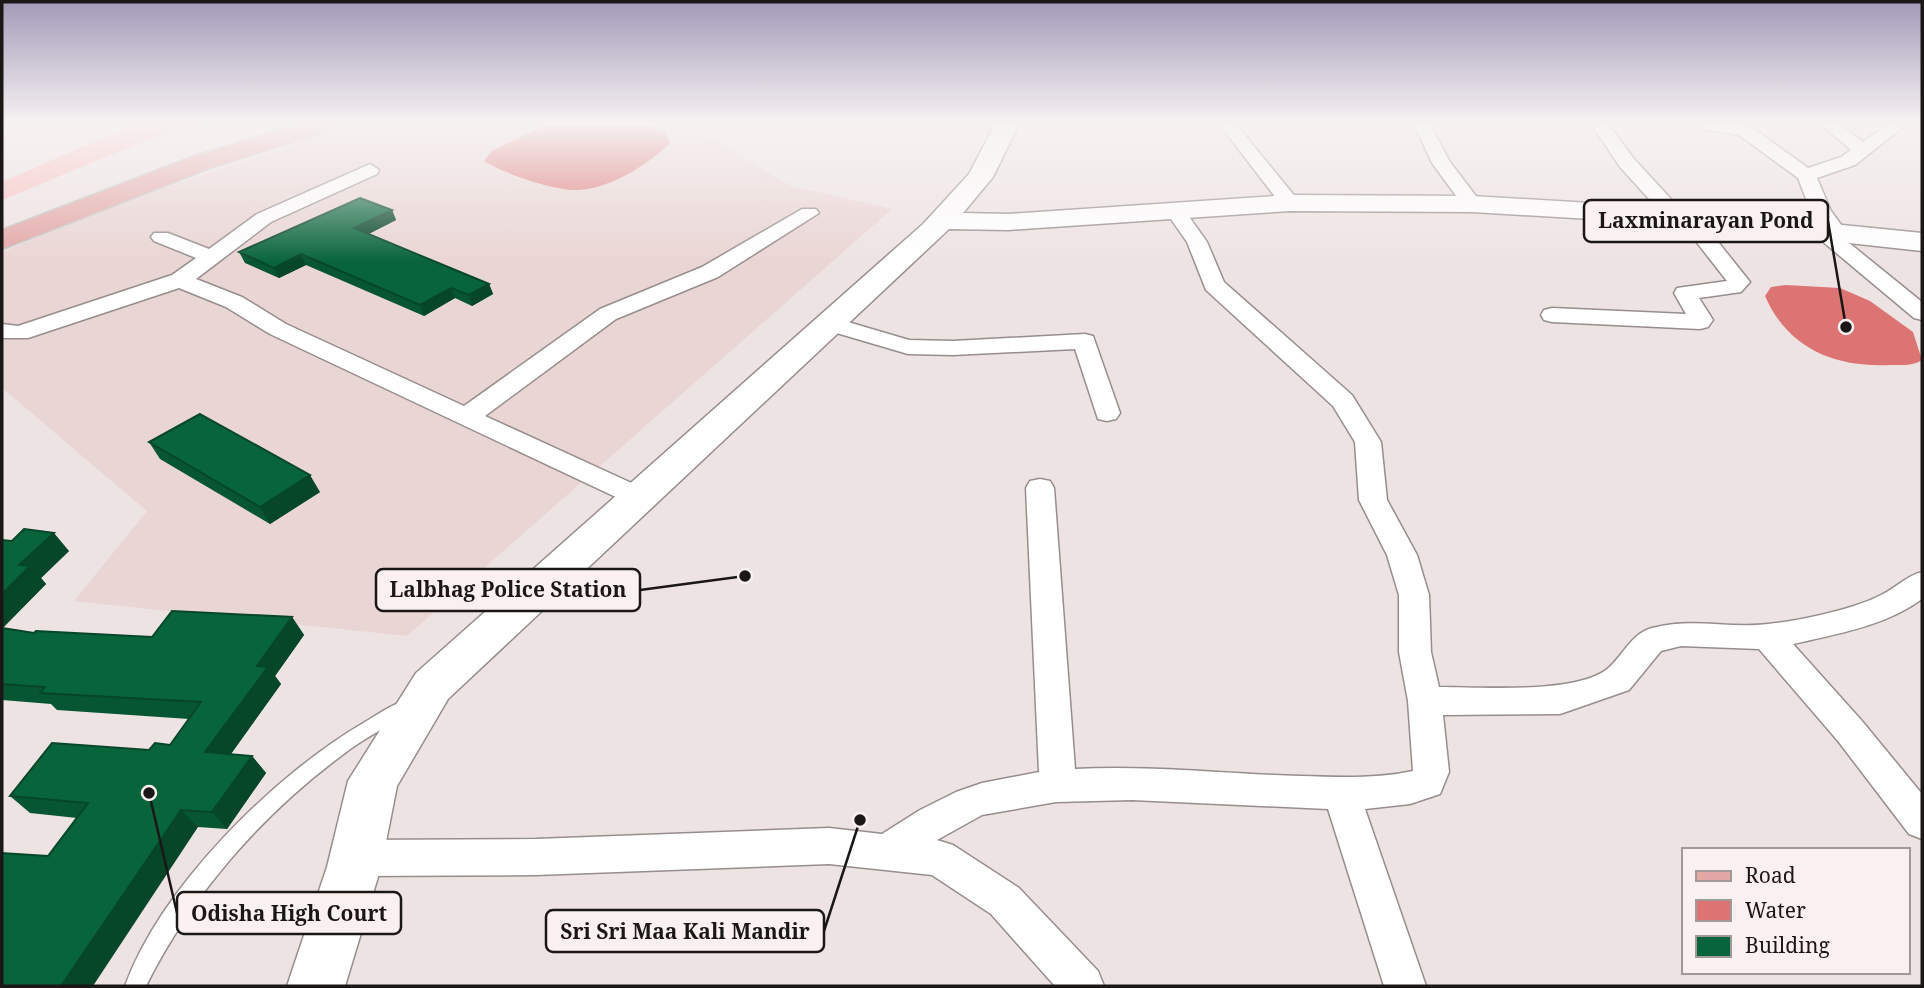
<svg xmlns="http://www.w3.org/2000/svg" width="1924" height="988" font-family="'Noto Serif',serif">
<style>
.built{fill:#e9d5d4}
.green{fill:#f7bebc}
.water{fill:#db7473}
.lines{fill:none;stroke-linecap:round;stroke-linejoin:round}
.lane-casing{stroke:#978d8c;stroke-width:3}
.street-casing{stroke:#978d8c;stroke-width:3}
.secondary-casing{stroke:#978d8c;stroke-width:3}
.primary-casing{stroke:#c4c3c3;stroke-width:3}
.lane{fill:#fff;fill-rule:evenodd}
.street{fill:#fff;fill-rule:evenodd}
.secondary{fill:#fff;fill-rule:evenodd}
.primary{fill:#e3a7a6;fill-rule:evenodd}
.wall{fill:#075633}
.shaded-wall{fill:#064629}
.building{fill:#08643b;stroke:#064629;stroke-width:2}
.leader{fill:none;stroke:#1b1717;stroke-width:2.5}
.callout-dot{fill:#1b1717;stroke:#fbf0f0;stroke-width:2.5}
.callout{fill:#fbf0f0;stroke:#1b1717;stroke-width:2.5}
.callout-label{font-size:21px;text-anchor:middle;font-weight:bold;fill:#1b1717}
</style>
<rect width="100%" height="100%" fill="#eee3e3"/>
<path class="built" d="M352 124H686L791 186 892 209 407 636 74 601 147 511 2 388V252L124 202Z"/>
<path class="green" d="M135 124H205L147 140 2 200V182Z"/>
<path class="water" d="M547 124H650L665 132 670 143C648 165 609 189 578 190 554 191 505 174 484 161L492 151Z
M1786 285 1840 288 1870 301 1913 332 1922 360C1913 366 1902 365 1891 365 1836 368 1788 349 1765 296L1771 287Z"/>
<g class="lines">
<defs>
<path id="lane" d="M402 702 408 704 411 709 408 714C387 727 364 738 345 753 262 814 192 894 146 986H125C161 887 274 775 365 722 377 715 389 706 402 702Z"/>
<path id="street" d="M1219 124H1236L1297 199 1300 203 1297 207H1283Z
M1414 124H1430L1450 162 1482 204 1479 208H1465L1432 163Z
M1591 124H1608L1634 159 1683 212 1695 213 1750 282 1741 292 1699 298 1713 320 1708 327 1700 329 1552 322 1544 320 1541 315 1544 310 1552 308 1686 314 1674 293 1677 288 1727 281 1680 221 1668 220 1620 167Z
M1694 124H1736L1750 126 1808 168 1841 157 1851 150 1821 124H1839L1863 142 1888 124H1907L1855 165 1817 178 1831 211 1847 233 1843 238 1922 302V320L1914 318 1816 236 1813 232 1821 226 1811 212 1798 178 1739 135 1703 129Z
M370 164 379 170 377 174 271 222 196 279 242 297 286 324 464 406 600 309 702 267 802 209H816L819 213 718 277 616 319 485 416 649 491 653 498 649 505 639 508 270 334 226 307 179 288 28 338H2V324L18 326 172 275 196 258 154 241 151 237 154 233H168L209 249 257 214Z
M1176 206 1183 208 1207 242 1224 282 1352 395 1381 442 1387 500 1417 555 1429 595 1431 652 1439 687C1480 687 1573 694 1606 670 1623 657 1630 634 1652 628 1693 617 1728 629 1768 624 1798 621 1855 609 1881 595 1896 588 1906 576 1922 572V599C1885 626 1837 634 1793 644L1862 721 1922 794V839L1909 834 1838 741 1759 649 1681 646 1661 651 1629 690 1560 714 1443 715 1449 772 1440 794 1410 804 1365 809 1426 986H1384L1328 809 1132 800 1056 802 982 815 937 840 953 845 1019 888 1098 971 1104 986H1055L991 914 932 875 829 864 536 875 356 876 342 871 337 858 342 845 356 840 536 839 829 828 882 834 920 810 956 792 982 783 1039 772 1026 488 1030 481 1040 479 1050 481 1054 488 1075 769C1150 765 1225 774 1301 776 1338 777 1376 779 1413 771L1408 701 1399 652V595L1387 555 1359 500 1355 442 1333 406 1206 290 1187 242 1166 212 1169 208Z
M831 317 909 340 953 341 1085 334 1093 336 1120 413 1116 419 1107 421 1098 419 1075 349 953 355 908 354 823 329 819 324 823 319Z"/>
<path id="secondary" d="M992 124H1016V130L993 177 963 213 1008 214 1290 195 1472 196 1675 208 1922 233V251L1675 224 1472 212 1290 211 1008 230 949 229 448 699 397 786 381 867 345 986H287L327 867 348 781 416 673 923 224 969 174 992 130Z"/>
<path id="primary" d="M299 124H336L333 129 210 168 2 249V230L192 157Z"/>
</defs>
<use href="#lane" class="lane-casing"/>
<use href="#street" class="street-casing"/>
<use href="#secondary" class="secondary-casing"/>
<use href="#primary" class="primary-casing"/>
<use href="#lane" class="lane"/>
<use href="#street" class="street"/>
<use href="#secondary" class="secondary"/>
<use href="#primary" class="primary"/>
</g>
<path class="wall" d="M392 210 396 220 368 234 489 284 493 294 472 306 455 298 424 316 306 265 279 278 245 263 239 252Z
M149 442 320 492 270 524 160 459Z
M2 540 69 551 41 578 46 584 2 628 34 633 152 637 292 617 304 635 275 676 281 684 231 754 252 756 266 773 227 829 198 827 48 856 77 818 30 813 10 796 149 750 170 745 189 719 57 710 51 704 2 700Z"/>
<path class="shaded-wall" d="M392 210 396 220 359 239 354 228Z
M301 254 306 265 279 278 274 268Z
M489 284 493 294 472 306 469 295Z
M451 288 455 298 424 316 420 305Z
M310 475 320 492 270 524 260 507Z
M54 533 69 551 41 578 46 584 2 629V594L19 565Z
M292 617 304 635 275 676 281 684 220 769 205 752 257 666Z
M252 756 266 773 227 829 212 812Z
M181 810 198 827 93 986H61Z"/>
<path class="building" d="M360 198 392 210 354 228 489 284 469 295 451 288 420 305 301 254 274 268 239 252Z
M200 414 310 475 260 507 149 442Z
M24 529 54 533 19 565 30 566 2 594V540L12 541Z
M172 611 292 617 257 666 268 667 205 752 252 756 212 812 181 810 61 986H2V853L48 856 88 803 10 796 52 743 149 750 155 743 170 745 201 702 40 693 45 687 2 684V628L34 633 36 631 152 637Z"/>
<linearGradient id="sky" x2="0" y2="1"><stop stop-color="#a39ab9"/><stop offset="0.47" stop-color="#f7f2f2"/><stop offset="1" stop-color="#f7f2f2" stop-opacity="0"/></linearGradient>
<rect width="1924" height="262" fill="url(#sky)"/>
<path class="leader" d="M1846 327L1828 221M745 576L640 590M149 793L177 913M860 820L824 931"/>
<g class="callout-dot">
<circle cx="1846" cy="327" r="7"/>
<circle cx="745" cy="576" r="7"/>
<circle cx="149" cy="793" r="7"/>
<circle cx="860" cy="820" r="7"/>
</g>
<g class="callout">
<rect x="1584" y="200" width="244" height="42" rx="7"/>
<rect x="376" y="569" width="264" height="42" rx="7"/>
<rect x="177" y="892" width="224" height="42" rx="7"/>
<rect x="546" y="910" width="278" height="42" rx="7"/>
</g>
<g class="callout-label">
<text x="1706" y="228">Laxminarayan Pond</text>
<text x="508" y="597">Lalbhag Police Station</text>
<text x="289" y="921">Odisha High Court</text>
<text x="685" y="939">Sri Sri Maa Kali Mandir</text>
</g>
<rect width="1924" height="988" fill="none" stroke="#1b1717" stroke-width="7"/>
<rect x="1682" y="848" width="228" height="126" fill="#fbf0f0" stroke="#a19999" stroke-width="2"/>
<rect x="1696" y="871" width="35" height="10" fill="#e3a7a6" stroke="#a19999" stroke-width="2"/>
<text x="1745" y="883" font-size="21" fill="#1b1717">Road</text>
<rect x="1696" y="900" width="35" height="21" fill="#db7473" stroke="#a19999" stroke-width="2"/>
<text x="1745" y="918" font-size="21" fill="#1b1717">Water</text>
<rect x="1696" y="936" width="35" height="21" fill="#08643b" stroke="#a19999" stroke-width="2"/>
<text x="1745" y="953" font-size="21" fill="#1b1717">Building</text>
</svg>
